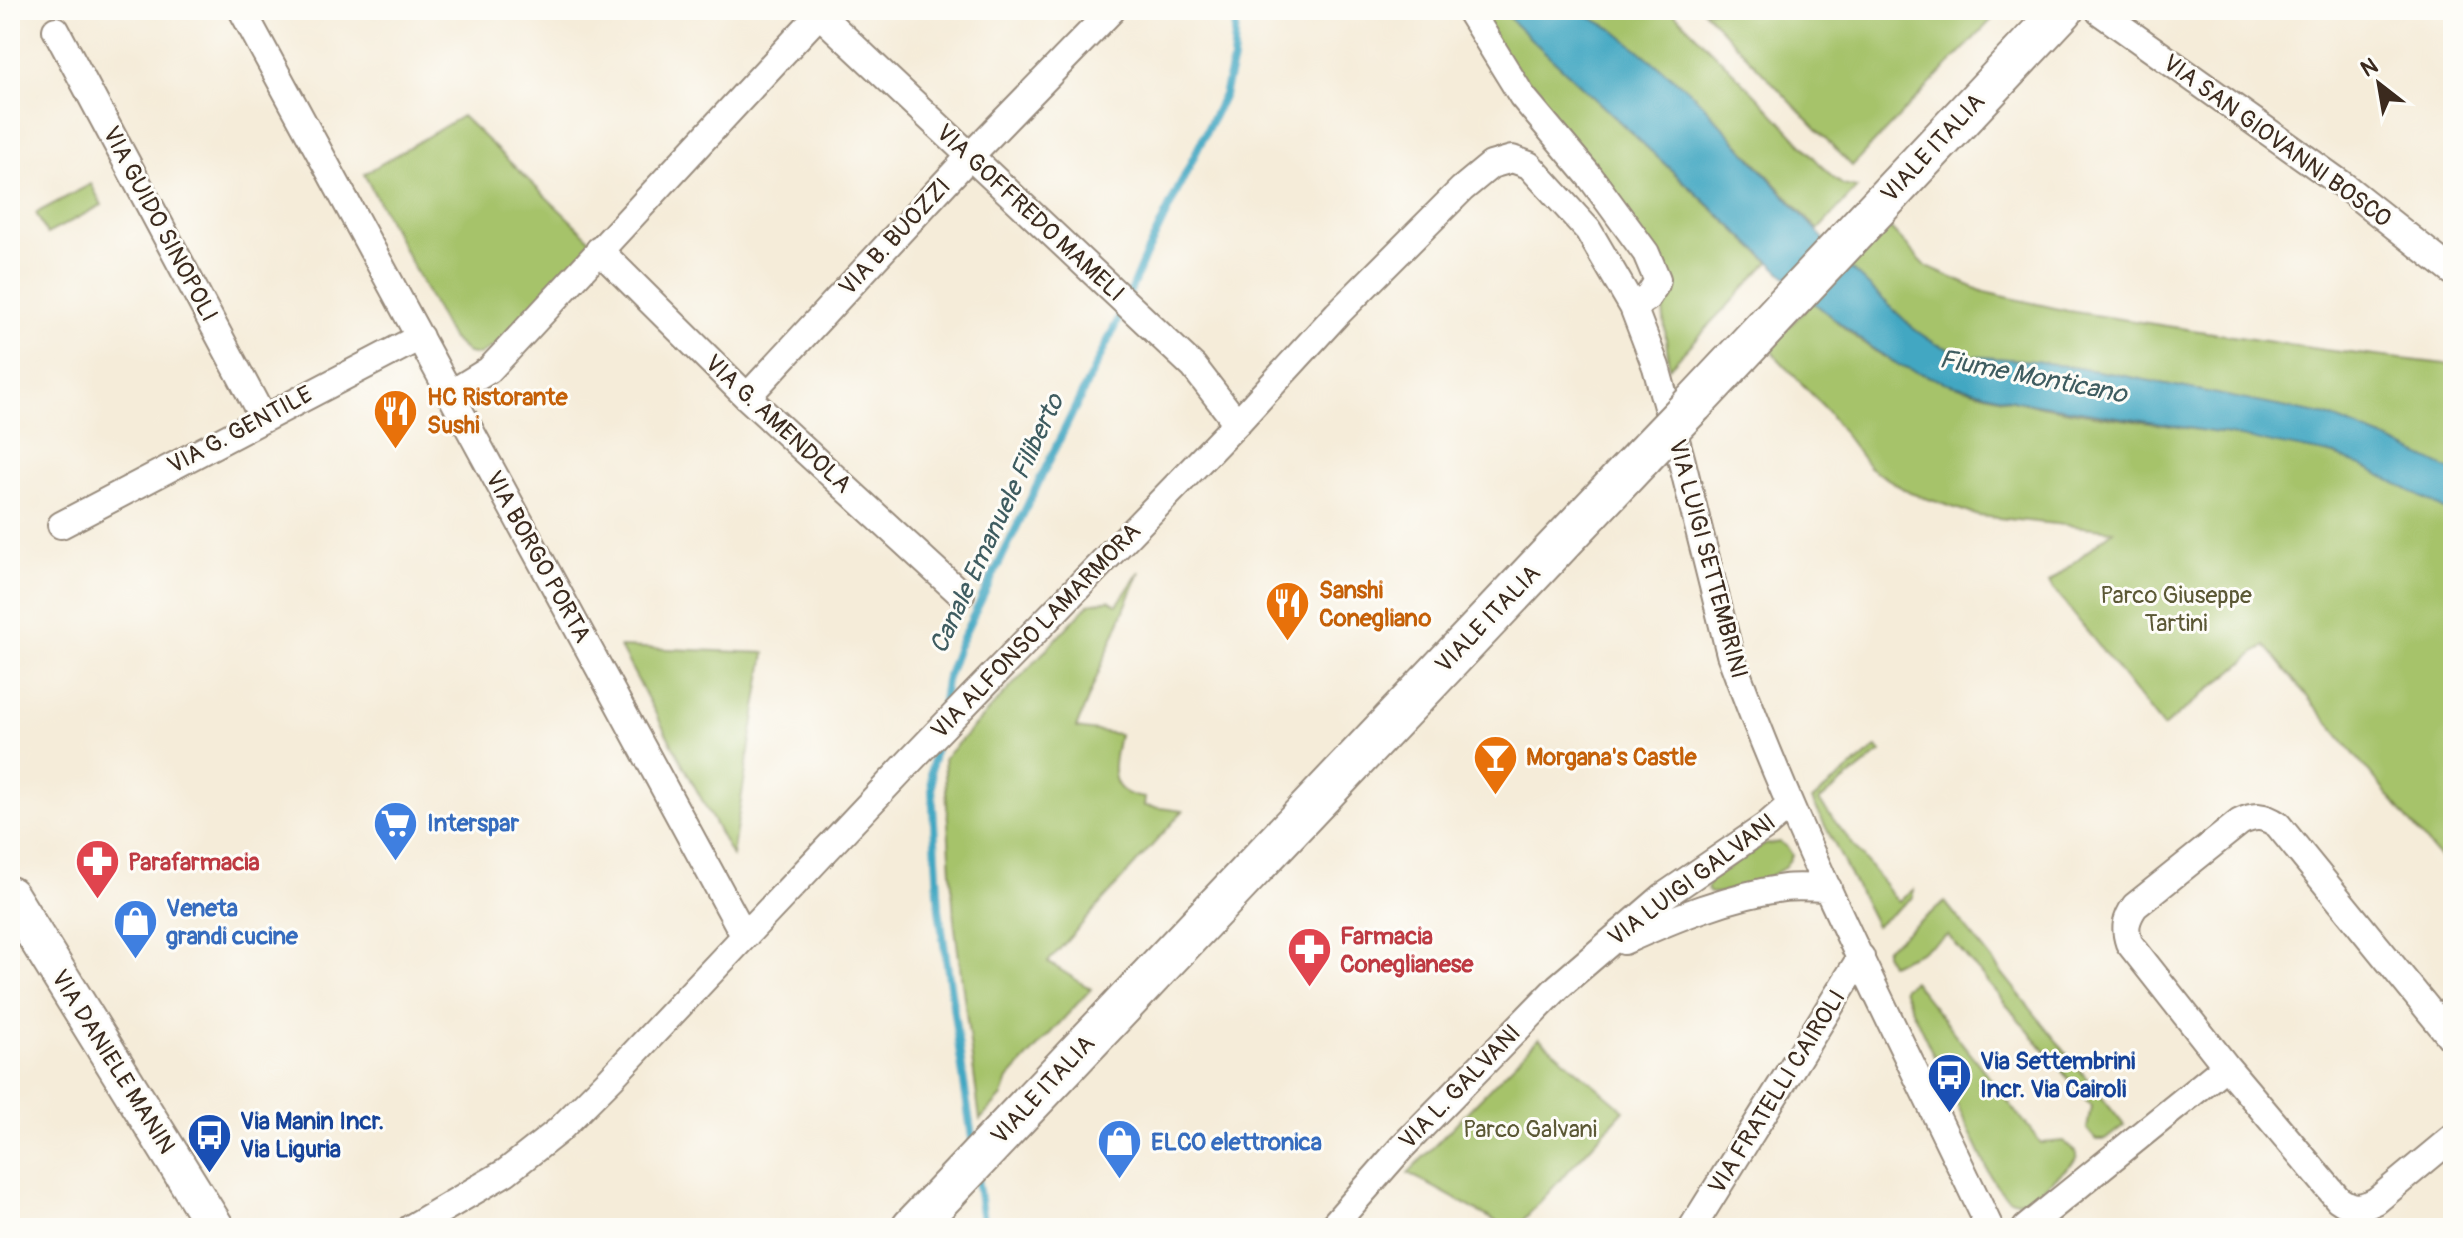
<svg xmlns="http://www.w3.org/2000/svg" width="2463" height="1238" font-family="Pangolin,sans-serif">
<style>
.green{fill:#a6c36a;stroke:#707644;stroke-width:2}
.water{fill:#42a7c2;stroke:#3e6870;stroke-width:2}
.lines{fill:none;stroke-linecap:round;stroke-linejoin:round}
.stream{stroke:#42a7c2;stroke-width:8}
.street-casing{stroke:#988b7c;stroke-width:30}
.secondary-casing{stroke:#988b7c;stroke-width:40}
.primary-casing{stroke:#988b7c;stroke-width:44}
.street{stroke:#fff;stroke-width:26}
.secondary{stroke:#fff;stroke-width:36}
.primary{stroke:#fff;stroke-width:40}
.primary-bridge-casing{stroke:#988b7c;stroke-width:44;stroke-linecap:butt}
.primary-bridge{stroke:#fff;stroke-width:40}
.labels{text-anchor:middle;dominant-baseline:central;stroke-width:6;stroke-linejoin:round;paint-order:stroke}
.street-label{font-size:24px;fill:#3b2a1e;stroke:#fdfcf7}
.food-label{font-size:24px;font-weight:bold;fill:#c56008;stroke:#fdfcf7;text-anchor:start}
.park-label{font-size:24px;fill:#5b5835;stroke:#fdfcf7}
.shop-label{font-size:24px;font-weight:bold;fill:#366cbe;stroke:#fdfcf7;text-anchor:start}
.health-label{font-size:24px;font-weight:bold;fill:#be3a42;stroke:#fdfcf7;text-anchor:start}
.transit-label{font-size:24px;font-weight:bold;fill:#164399;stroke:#fdfcf7;text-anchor:start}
.water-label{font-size:26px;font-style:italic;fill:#3e5c60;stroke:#fdfcf7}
</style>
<rect width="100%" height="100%" fill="#fdfcf7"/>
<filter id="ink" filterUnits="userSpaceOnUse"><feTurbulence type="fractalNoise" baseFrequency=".0125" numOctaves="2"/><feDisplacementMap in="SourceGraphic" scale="16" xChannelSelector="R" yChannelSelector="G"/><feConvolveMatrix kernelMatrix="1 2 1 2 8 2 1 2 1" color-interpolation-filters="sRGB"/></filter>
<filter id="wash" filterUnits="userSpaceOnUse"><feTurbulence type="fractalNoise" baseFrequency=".006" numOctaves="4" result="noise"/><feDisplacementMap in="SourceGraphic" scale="32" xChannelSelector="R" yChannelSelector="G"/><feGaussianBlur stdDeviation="1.8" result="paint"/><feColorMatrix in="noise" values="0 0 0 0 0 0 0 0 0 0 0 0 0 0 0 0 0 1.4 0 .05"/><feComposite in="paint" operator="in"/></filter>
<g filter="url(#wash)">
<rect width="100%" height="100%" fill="#f5ecd9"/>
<path class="green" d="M1473 10H1504L1514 23 1769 262 1669 368 1661 289Z
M1577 10H1671L1756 95 1832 177 1843 185 1857 188 1818 230 1695 96 1614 30Z
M1703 10H2001L1852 166Z
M462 116 593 242 498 343 479 355 468 353 451 338 364 174Z
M91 184 102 205 47 234 36 213Z
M1885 223 1927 267 1984 292 2068 311 2324 350 2453 365V473L2390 441 2327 416 2115 374 2035 361 1968 356 1936 344 1915 330 1849 267Z
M1813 302C1841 324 1869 352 1902 366 2013 414 2145 418 2264 441 2288 446 2313 448 2336 456 2376 468 2413 492 2451 511L2453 514V875L2265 645 2163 727 2049 583 2113 530 1979 516 1910 493 1869 467 1824 407 1768 348Z
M1140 571 1076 728 1119 734C1114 764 1103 794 1145 798L1144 806 1183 811 1048 962 1091 989 1008 1079 1002 1096 980 1120 954 920 944 758 1089 604 1109 600 1117 605Z
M620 647 765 653 732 856Z
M1877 747 1881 752 1819 801 1898 902 1913 890V897L1876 926 1812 800Z
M1780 842 1787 847 1792 855C1784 879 1742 885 1720 893H1710L1707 889 1710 880 1764 845Z
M1945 902 2124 1125 2105 1140H2096L2087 1129 2091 1106 1948 935 1918 953 1890 964 1885 954V949Z
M1913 981 2041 1143 2064 1141 2077 1154V1158C2068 1168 2058 1176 2048 1184 2022 1204 2011 1210 1992 1179L1905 995 1903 988Z
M1539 1038 1624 1110 1516 1228H1508L1408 1173Z"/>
<path class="water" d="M1504 10H1577L1614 30 1695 96 1849 267 1915 330 1936 344 1968 356 2035 361 2115 374 2328 416 2390 441 2448 469 2453 473V514L2371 470 2335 455 2219 433 2017 401 1947 383 1899 365 1872 348 1813 302 1514 23Z"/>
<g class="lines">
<path class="stream" d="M940 721 946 681 958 647 1118 320 1143 261 1224 95 1233 60 1236 23 1234 10
M935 746 931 771 939 909 973 1145
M977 1178 984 1228"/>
</g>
</g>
<g filter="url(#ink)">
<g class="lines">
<defs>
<path id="street" d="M242 10 744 935
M815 10 1194 367 1237 423
M1469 10 1522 96 1591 178 1646 253 1657 279 1656 284 1647 298 1633 307
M2100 12 2343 185 2453 272
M56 30 263 418
M599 250 747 397 961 594
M450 394 489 370 505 353 823 10
M747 397 969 157 1112 10
M61 525 420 337
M1624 941C1675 918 1728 896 1784 888 1798 886 1813 888 1828 888
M2453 1040 2278 825C2264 815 2255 815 2240 822L2135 906C2126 919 2124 928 2129 943L2226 1066 2338 1199C2352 1209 2360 1209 2376 1201L2453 1137
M411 1228 506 1172 558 1131 611 1078 910 761 1237 423 1337 314 1462 189 1491 165 1512 159 1529 165 1588 230 1633 307 1656 367 1681 458 1730 654C1802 852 1900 1038 1990 1228
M1331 1228 1402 1147 1558 987 1664 896 1766 826 1789 806
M1692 1228 1861 957
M2026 1228 2226 1066"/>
<path id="secondary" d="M10 895 216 1228"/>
<path id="primary" d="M1693 404 2063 10
M912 1228 1644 455"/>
</defs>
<use href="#street" class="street-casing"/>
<use href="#secondary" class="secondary-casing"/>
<use href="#primary" class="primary-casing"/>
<use href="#street" class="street"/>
<use href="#secondary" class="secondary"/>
<use href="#primary" class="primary"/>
<defs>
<path id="primary-bridge" d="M1644 455 1693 404"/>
</defs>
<use href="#primary-bridge" class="primary-bridge-casing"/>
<use href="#primary-bridge" class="primary-bridge"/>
</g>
</g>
<defs>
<symbol id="restaurant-pin" viewBox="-11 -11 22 30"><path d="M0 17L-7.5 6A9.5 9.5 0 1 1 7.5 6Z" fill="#e8710a" stroke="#fdfcf7"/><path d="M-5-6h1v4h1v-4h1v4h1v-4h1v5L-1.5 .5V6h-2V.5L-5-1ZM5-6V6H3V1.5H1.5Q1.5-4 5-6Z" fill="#fff"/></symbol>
<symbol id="bar-pin" viewBox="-11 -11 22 30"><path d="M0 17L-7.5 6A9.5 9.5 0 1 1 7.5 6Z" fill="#e8710a" stroke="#fdfcf7"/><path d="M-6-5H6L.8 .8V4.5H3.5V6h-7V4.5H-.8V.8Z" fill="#fff"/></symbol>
<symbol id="supermarket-pin" viewBox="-11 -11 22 30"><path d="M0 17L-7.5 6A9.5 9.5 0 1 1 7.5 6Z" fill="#3f7fe0" stroke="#fdfcf7"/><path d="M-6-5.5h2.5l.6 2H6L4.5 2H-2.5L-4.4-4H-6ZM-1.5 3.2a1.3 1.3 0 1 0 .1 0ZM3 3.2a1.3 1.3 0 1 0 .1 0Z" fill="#fff"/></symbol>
<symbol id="pharmacy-pin" viewBox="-11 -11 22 30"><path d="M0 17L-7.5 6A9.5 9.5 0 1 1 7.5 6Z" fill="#e0444e" stroke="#fdfcf7"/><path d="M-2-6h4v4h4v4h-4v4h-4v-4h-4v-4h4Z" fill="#fff"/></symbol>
<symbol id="shop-pin" viewBox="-11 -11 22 30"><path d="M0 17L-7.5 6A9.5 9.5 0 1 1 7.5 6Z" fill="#3f7fe0" stroke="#fdfcf7"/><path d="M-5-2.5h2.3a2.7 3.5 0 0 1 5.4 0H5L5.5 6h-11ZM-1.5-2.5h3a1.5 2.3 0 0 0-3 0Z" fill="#fff"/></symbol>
<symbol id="bus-pin" viewBox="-11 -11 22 30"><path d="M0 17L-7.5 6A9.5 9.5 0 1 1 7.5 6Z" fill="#1a4fb4" stroke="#fdfcf7"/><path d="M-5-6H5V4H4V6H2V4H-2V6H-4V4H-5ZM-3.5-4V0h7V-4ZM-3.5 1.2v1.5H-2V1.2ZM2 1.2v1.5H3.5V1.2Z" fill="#fff"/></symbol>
</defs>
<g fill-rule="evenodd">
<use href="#restaurant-pin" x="370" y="386" width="51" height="69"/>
<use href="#restaurant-pin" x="1262" y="578" width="51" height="69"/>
<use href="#bar-pin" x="1470" y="732" width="51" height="69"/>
<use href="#supermarket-pin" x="370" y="798" width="51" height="69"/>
<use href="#pharmacy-pin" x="72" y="836" width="51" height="69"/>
<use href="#shop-pin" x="110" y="896" width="51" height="69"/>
<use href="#pharmacy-pin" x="1284" y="924" width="51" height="69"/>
<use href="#bus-pin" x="1924" y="1050" width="51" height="69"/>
<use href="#bus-pin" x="184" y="1110" width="51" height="69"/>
<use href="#shop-pin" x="1094" y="1116" width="51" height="69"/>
</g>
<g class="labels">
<g class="street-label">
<text transform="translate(2277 141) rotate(36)">VIA SAN GIOVANNI BOSCO</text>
<text transform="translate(1933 148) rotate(-47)">VIALE ITALIA</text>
<text transform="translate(1030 213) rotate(43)">VIA GOFFREDO MAMELI</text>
<text transform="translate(160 224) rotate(62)">VIA GUIDO SINOPOLI</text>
<text transform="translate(895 237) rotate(-47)">VIA B. BUOZZI</text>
<text transform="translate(778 424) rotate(43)">VIA G. AMENDOLA</text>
<text transform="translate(240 430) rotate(-28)">VIA G. GENTILE</text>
<text transform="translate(538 557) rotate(61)">VIA BORGO PORTA</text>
<text transform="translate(1708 559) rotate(75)">VIA LUIGI SETTEMBRINI</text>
<text transform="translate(1488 619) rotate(-46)">VIALE ITALIA</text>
<text transform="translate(1036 631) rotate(-46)">VIA ALFONSO LAMARMORA</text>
<text transform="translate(1692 880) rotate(-37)">VIA LUIGI GALVANI</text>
<text transform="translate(113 1062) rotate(58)">VIA DANIELE MANIN</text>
<text transform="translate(1460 1087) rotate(-46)">VIA L. GALVANI</text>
<text transform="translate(1043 1090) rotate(-47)">VIALE ITALIA</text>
<text transform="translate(1777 1092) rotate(-58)">VIA FRATELLI CAIROLI</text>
</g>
<g class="food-label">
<text x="427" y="397">HC Ristorante<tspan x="427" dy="28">Sushi</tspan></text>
<text x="1319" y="590">Sanshi<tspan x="1319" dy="28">Conegliano</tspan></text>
<text x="1526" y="757">Morgana's Castle</text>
</g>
<g class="park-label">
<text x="2176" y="595">Parco Giuseppe<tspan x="2176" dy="28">Tartini</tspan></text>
<text x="1530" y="1129">Parco Galvani</text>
</g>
<g class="shop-label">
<text x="427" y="823">Interspar</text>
<text x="166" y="908">Veneta<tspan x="166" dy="28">grandi cucine</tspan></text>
<text x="1151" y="1142">ELCO elettronica</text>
</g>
<g class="health-label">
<text x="128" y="862">Parafarmacia</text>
<text x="1340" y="936">Farmacia<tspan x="1340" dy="28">Coneglianese</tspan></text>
</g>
<g class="transit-label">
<text x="1980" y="1061">Via Settembrini<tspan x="1980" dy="28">Incr. Via Cairoli</tspan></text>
<text x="240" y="1121">Via Manin Incr.<tspan x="240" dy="28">Via Liguria</tspan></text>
</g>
<g class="water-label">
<text transform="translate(2033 377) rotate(11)">Fiume Monticano</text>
<text transform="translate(997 524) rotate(-65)">Canale Emanuele Filiberto</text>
</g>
</g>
<rect width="2463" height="1238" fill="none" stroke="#fdfcf7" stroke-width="40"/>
<g transform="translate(2379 84) rotate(329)" stroke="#fdfcf7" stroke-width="6" paint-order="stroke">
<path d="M0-6L14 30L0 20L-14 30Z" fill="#3b2a1e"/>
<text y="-12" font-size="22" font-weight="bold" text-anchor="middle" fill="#3b2a1e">N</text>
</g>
</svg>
